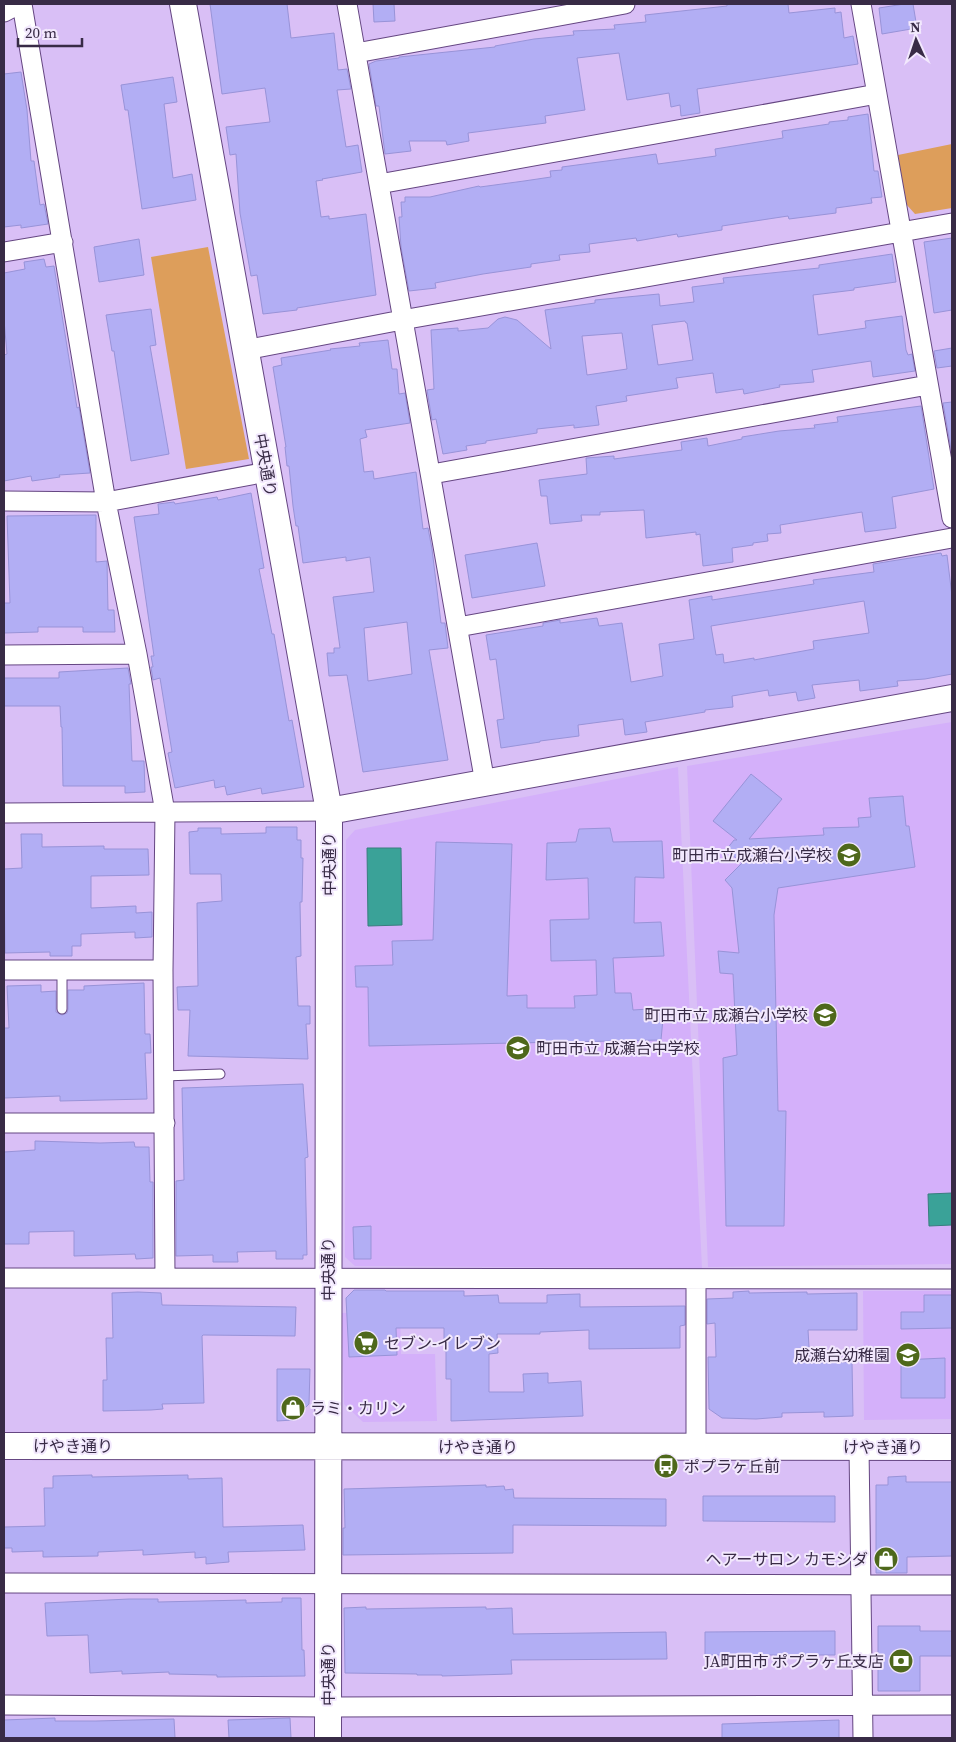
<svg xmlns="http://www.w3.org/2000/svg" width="956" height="1742" font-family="'Source Serif 4','Noto Sans JP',serif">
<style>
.built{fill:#d4b0fa}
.green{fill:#dd9e5b}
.water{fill:#3aa298;stroke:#397e7f}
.building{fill:#b2aef4;stroke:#9893d8;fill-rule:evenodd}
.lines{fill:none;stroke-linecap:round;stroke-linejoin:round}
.lane-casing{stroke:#654682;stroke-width:11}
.street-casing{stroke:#654682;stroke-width:21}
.secondary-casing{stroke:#654682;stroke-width:28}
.lane{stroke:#fff;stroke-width:9}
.street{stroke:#fff;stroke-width:19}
.secondary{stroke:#fff;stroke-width:26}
.labels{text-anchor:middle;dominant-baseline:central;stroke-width:4;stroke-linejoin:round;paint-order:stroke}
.street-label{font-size:16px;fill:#382b46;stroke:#f2e8fd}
.poi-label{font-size:16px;fill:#382b46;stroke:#f2e8fd;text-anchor:end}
</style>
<rect width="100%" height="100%" fill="#d9bff6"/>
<path class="built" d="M952 722V1264L708 1267 687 766Z
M678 767 702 1268 355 1266 345 1257 346 840 355 830Z
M863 1291H952V1419L864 1420Z
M400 1312 401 1354H435L437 1421 363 1422 344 1404 342 1313Z"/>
<path class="green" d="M952 144V208L915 214 906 204 898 155Z
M208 247 249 459 186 469 151 257Z"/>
<path class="water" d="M367 848H401L402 925 368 926Z
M952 1193V1225L929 1226 928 1194Z"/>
<path class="building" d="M210 4H287L291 38 334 33 338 70 347 69 351 89 337 90 346 147 358 145 362 172 322 179 323 180 316 181 321 217 329 216V219L366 214 376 295 297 308V310L263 314 257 275 251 276 240 213 236 154 230 155 226 127 270 122 265 88 222 94Z
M373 4H394L395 21 374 22Z
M727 4H788L789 13 835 8V13L841 12 844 38 853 36 858 64 697 89 700 113 681 116 680 105 671 107 669 93 627 100 619 53 577 58 585 110 545 116 546 123 468 133 469 141 447 145 446 141H409L411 151 385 154 379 106H376L369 64 376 61 399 58V57L495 47V46L534 39 574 35 573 31 615 29 614 25 646 22 645 15 727 6Z
M904 4H913L917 28 882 34 879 8Z
M21 72 27 110 31 161H34L40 205 44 204 48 224 21 228V225L4 227V74Z
M173 77 177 102 164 104 173 178 192 174 196 200 142 209 128 110H125L121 85Z
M868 114 874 171H878L882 197 871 198 872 203 836 208V213L789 219 788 216 722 226V230L678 237 677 234 637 241 636 238 589 244 590 252 559 255 560 260 531 264V267L483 274 435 283 436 288 409 291 401 247 399 217H402L401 202H405V197H430L479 186 480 187 524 181 551 177 550 171 562 170V167L614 160 656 154 658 164 716 156 715 149 783 138 782 131 829 124V122L848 120V117Z
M952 238V310L934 313 924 242Z
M139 239 144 275 99 282 94 247Z
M892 254 896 282 854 288V290L813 295 818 335 866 328 865 321 902 316 906 350 908 355 912 354 915 371 873 377 871 361 812 370 814 382 779 385 780 387 744 394 743 389 716 393 713 373 676 378 678 388 626 396 627 401 596 406 599 425 574 428V425L537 429V433L486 441V443L466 446 467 450 443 454 436 419 432 420 427 390 434 389 431 330 458 328V331L488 328 498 319 505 317 517 320 551 349 545 310 595 303V300L659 294 660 306 694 302 692 287 724 283 723 278 819 268V265ZM685 321 686 323H687L693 360 658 365 652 325ZM622 333 627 369 587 375 582 336Z
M44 259 46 267 54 266 77 408 79 407 90 473 59 475 60 477 32 481 31 476 4 481V355L7 354 4 320V273L25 269 24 262Z
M151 309 156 345 150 346 169 454 131 461 114 351H112L106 315Z
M388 340 392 369H397L399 394 405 393 410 423 365 430 367 437 360 439 364 472 373 471 374 479 416 472 423 529 428 528 432 549 441 623H445L448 648 429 650 448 760 363 772 347 675 329 676 327 653H334V648H340L333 597 374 592 370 557 346 561V557L303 563 298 526H296L293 506 289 466H287L285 447H286L273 367 282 365 281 358 331 350 330 349 360 346 359 343ZM407 622 412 674 368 681 364 628Z
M952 348V366L937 368 934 351Z
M952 402V455L943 403Z
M921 406 934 489 892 497 896 528 865 532 862 512 780 525 781 533 767 534 768 541 753 543V545L732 548 733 562 703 566 700 534 696 535V532L646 538 644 510 600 512V515H581L582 521 550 524 547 496H541L539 480 587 474 586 458 614 456V459L682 450 681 442 707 438 708 446 742 439V437L779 431 815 428 814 425 838 422 837 417Z
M251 493 264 568 259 569 272 634H274L289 721 292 720 304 787 262 794 261 788 227 795 225 786 215 788 214 780 175 788 168 753 172 752 160 678 153 680 151 667H153L151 656H154L134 517 159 514 158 504 174 502 175 504 217 497 218 500Z
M96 515V562L107 561 108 610H114L115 632H83V627H38V632L4 633V603H10L7 516Z
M537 543 545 586 472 598 465 555Z
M941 553 942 556 947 555 952 596V674L925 679 897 681 898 686 860 691 859 680 812 685 815 698 798 701 796 692 769 696 768 690 732 696 733 707 705 710V712L645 722 647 732 625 735 623 719 578 725 579 736 540 741V742L501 748 497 720 504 719 496 659 490 660 486 635 543 626V623L555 621 560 620V623L597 618 599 626 622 623 631 682 663 676 659 644 694 639 689 600 712 596V600L814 584 813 580 874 572 873 564ZM864 601 869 633 813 641 814 649 754 660V658L724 663 723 654 716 655 711 626Z
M128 668 131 684H129L132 761H144L145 792 125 793V786H63L62 727H61L60 706H4V678H59V672Z
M751 774 782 799 749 839 824 835 823 828 859 827 858 818 871 817 869 798 903 796 906 826H909L915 867 778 888 774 915 778 1111H786L784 1226H726L723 1058 737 1055 733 974 720 973 718 951 739 953 732 888 725 880 742 863 726 850 734 840H737L713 821Z
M266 827H297V840H301V858H303L302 902H300L301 956 296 957 298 1006H310V1024H306L308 1059 188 1056 190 1010H178L177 987 198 986 197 903 222 901 221 874H190L189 832 198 831V828H221V834L266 833Z
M610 828 613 842 662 841 664 878 635 877 634 923 661 922 664 956 613 958 615 993H631L633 1010 664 1008 661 1040 369 1046 368 987H356L355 966 393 965 392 941 433 940 436 842 512 844 507 996 527 995V1008H575L574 996 597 995 596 960 551 961 550 920 589 919 588 878 546 880 547 843 576 842 579 829Z
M21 834H42V847L104 846V849H148L149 875 91 876V908L136 906V913L152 912V937L135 938V932L81 934V946H72V956H50V952L5 953 4 869 22 868Z
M144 983 145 1034H150L151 1053H145L147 1099 60 1101V1096L4 1098V1028H9L7 986 41 985V992L56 991V1012L62 1015 67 1013 68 1009V990H84V986Z
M303 1084 308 1157 305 1158 307 1255H303V1259H276V1251L237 1252 238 1262H213V1255L176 1256V1181L184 1180 182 1088Z
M35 1141 100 1143 134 1142 135 1147H149L150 1182H153V1258L136 1259 135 1254 74 1256V1231L29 1232V1244H4V1152L35 1150Z
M371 1226V1259H354L353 1227Z
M354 1290H385L386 1291H464V1296L498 1295 499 1303H547V1295L580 1294V1307L685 1306V1325L680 1326V1348L589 1349V1330L540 1332V1334H497L498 1353 489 1354V1392H524L523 1374 548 1373V1383L581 1381 583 1416 451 1421V1379H446V1351H444V1328H396L397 1355 349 1357 346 1298Z
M749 1291V1293L807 1292V1294L857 1293V1330H808L810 1363 852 1362 853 1416 824 1417V1412L782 1413V1417L756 1419 722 1418 709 1409 708 1357H716L715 1323 707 1324V1299L733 1298V1292Z
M138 1292 161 1293 162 1305 296 1307 295 1336 203 1335 202 1336 204 1403 162 1404 163 1409 151 1410 103 1411V1380H107L106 1338H113L112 1293Z
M924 1295H952V1328L901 1329V1312H924Z
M945 1358V1398H901V1360Z
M277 1369H310L309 1404 293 1420 277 1421Z
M92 1475V1477L188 1475V1479L222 1478 223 1527 303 1525 305 1550 228 1552 229 1562 206 1564V1557L195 1558V1552L143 1555V1550L98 1552V1556L43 1557V1551L12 1552V1548H4V1527L45 1526 44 1488H53V1476Z
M906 1476V1482H952V1556L907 1557V1573H876V1485H888V1477Z
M486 1485V1487L504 1486 505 1490 513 1489 514 1498 666 1499V1526L513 1525V1553L343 1555V1528H345L344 1489Z
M703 1496H835V1522L703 1521Z
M282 1598H301L302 1650H304L305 1676 217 1677V1675L169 1674V1672L122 1674V1671L90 1673 88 1635 47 1636 45 1603 129 1599H158V1602L246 1600V1603L282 1602Z
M366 1607V1609L486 1607V1609L512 1608 513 1634 666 1632 667 1659 511 1660 512 1674 442 1676V1675H417V1674L345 1673 344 1608Z
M878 1626H920V1631H952V1656H920V1691H878Z
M835 1631V1655H705V1632Z
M55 1718V1721H96L174 1719 175 1738H4V1720Z
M290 1718 291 1738H229L228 1720Z
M839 1720V1738H722V1724Z"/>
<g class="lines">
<defs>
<path id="lane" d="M62 1009V970
M164 1076 220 1074"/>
<path id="street" d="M22 4 106 502 137 654 165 812 163 970 165 1277
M347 4 485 783
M861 4 952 518
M4 12 19 4
M356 53 625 4
M379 184 877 94
M4 252 63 242
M245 350 402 320 952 223
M432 474 928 385
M4 501 106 502 267 472
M458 627 952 538
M4 655 137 654
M4 813 329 811
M4 970H163
M4 1123H165
M4 1278 952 1279
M696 1279V1447
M859 1447 863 1738
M4 1583 952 1585
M4 1705 328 1707 952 1705"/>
<path id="secondary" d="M183 4 329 811 328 1738
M329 811 952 698
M4 1446 952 1447"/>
</defs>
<use href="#lane" class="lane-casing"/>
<use href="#street" class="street-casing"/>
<use href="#secondary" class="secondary-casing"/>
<use href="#lane" class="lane"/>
<use href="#street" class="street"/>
<use href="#secondary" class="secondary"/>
</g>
<defs>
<symbol id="school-disc" viewBox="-11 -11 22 22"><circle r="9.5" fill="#4e681b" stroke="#f2e8fd"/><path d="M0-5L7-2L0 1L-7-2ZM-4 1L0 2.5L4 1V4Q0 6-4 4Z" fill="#fff"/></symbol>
<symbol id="supermarket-disc" viewBox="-11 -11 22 22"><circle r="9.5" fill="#4e681b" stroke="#f2e8fd"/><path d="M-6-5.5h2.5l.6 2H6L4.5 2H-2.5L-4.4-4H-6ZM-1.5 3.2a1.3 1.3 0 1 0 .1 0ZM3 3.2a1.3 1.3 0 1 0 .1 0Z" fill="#fff"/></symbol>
<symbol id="shop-disc" viewBox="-11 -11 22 22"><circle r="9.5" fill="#4e681b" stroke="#f2e8fd"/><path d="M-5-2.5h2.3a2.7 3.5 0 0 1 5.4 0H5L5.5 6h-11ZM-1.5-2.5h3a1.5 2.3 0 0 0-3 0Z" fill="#fff"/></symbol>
<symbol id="bus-disc" viewBox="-11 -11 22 22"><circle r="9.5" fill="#4e681b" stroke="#f2e8fd"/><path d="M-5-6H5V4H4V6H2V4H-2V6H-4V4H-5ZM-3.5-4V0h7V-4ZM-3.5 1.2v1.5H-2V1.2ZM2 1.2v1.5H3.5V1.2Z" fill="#fff"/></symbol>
<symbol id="bank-disc" viewBox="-11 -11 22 22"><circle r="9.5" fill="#4e681b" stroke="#f2e8fd"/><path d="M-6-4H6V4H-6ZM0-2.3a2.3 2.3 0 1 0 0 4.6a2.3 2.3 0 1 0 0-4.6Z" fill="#fff"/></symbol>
</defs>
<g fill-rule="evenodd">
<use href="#school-disc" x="835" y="841" width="28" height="28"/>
<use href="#school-disc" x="811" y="1001" width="28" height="28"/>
<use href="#school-disc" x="504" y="1034" width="28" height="28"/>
<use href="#supermarket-disc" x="352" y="1329" width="28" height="28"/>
<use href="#school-disc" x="894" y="1341" width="28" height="28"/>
<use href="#shop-disc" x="279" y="1394" width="28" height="28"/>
<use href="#bus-disc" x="652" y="1452" width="28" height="28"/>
<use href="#shop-disc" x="872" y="1545" width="28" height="28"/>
<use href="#bank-disc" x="887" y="1647" width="28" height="28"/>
</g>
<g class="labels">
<g class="street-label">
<text transform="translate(266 465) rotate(80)">中央通り</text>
<text transform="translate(329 864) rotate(-90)">中央通り</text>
<text transform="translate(328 1269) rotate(-90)">中央通り</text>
<text x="73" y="1446">けやき通り</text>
<text x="478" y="1447">けやき通り</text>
<text x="883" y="1447">けやき通り</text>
<text transform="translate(328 1674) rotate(-90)">中央通り</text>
</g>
<g class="poi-label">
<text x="832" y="855">町田市立成瀬台小学校</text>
<text x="808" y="1015">町田市立 成瀬台小学校</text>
<text x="536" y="1048" text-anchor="start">町田市立 成瀬台中学校</text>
<text x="384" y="1343" text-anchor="start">セブン-イレブン</text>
<text x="890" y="1355">成瀬台幼稚園</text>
<text x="310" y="1408" text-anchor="start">ラミ・カリン</text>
<text x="684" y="1466" text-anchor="start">ポプラヶ丘前</text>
<text x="868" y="1559">ヘアーサロン カモシダ</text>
<text x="884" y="1661">JA町田市 ポプラヶ丘支店</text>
</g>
</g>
<rect width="956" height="1742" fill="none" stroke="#382b46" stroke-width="10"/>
<g transform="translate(916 40) rotate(357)" stroke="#f2e8fd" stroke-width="4" paint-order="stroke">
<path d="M0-4L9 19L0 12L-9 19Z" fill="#382b46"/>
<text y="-8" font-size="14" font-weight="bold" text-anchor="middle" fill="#382b46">N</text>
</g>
<path d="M18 38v8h64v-8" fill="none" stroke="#382b46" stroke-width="2.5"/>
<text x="25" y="38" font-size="15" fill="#382b46" stroke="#f2e8fd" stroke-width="4" paint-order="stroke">20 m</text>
</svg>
